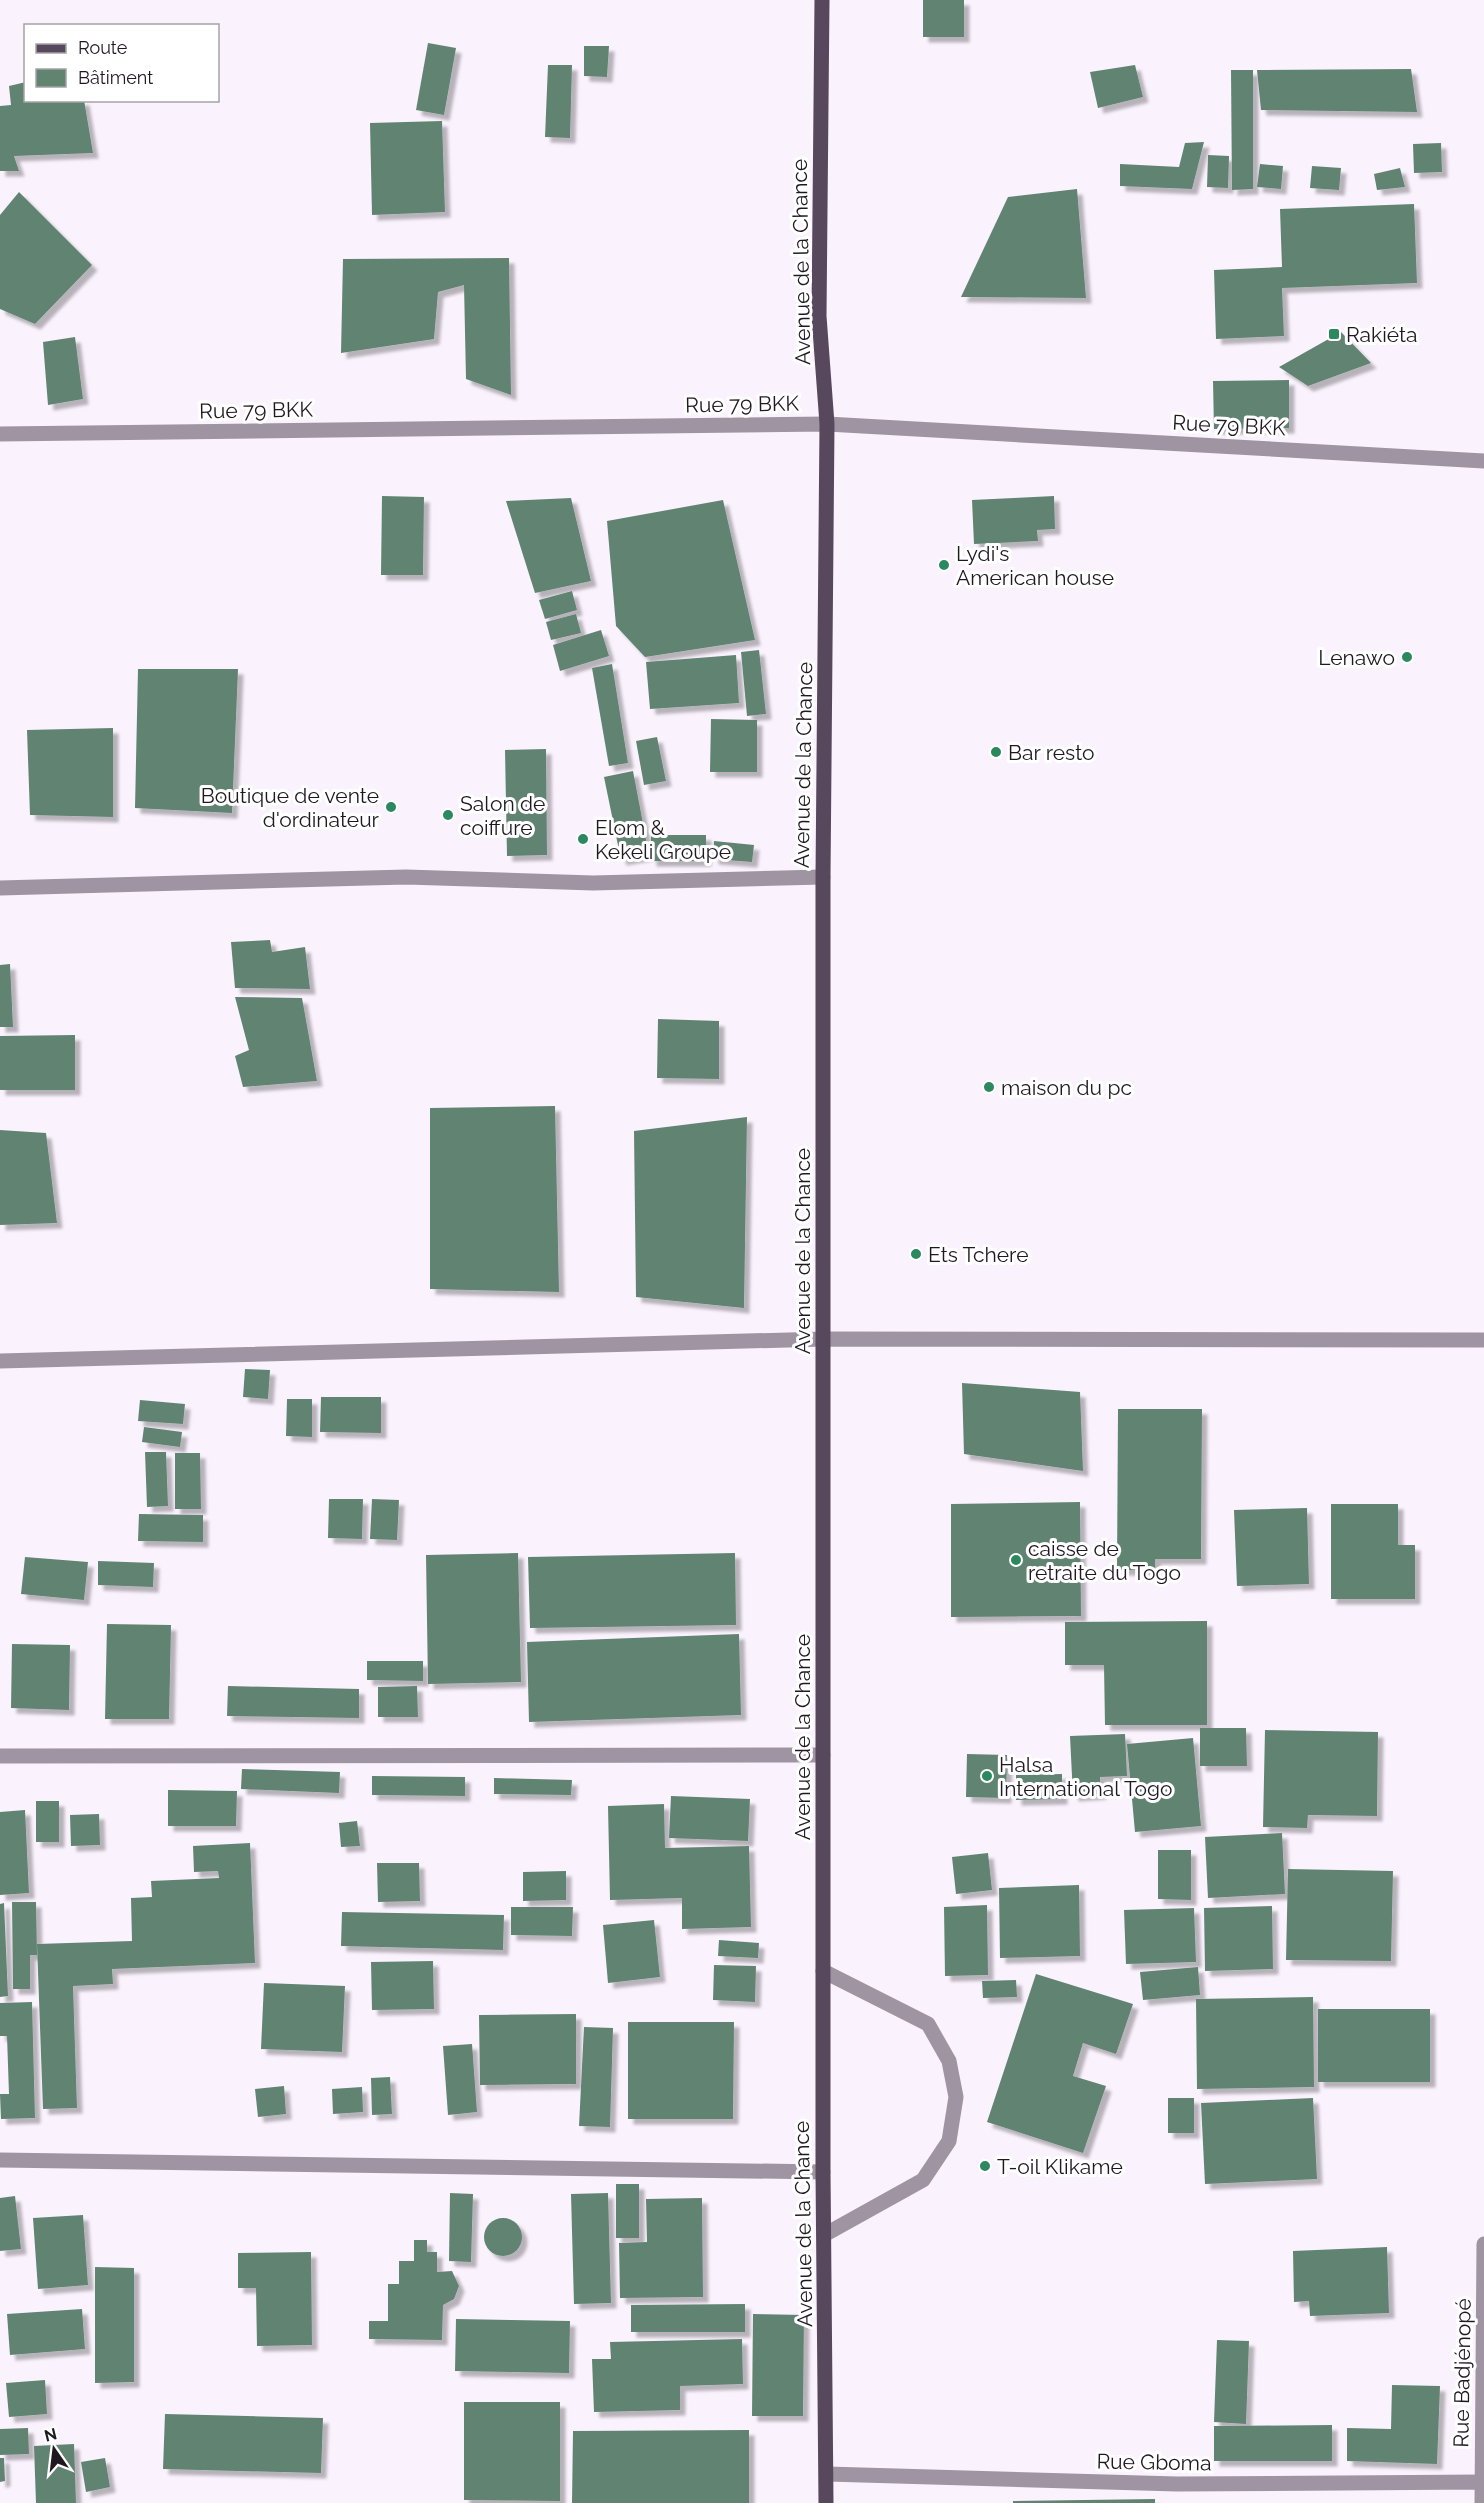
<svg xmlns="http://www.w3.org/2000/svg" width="1484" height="2503" font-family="Raleway,sans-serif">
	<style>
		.building { fill: #618471; filter: url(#shadow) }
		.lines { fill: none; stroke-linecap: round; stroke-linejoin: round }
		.lane { stroke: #9f95a2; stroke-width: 15 }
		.street { stroke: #9f95a2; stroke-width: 15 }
		.primary { stroke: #58485d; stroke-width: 15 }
		.poi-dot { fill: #2c885f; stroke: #fff; stroke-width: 2 }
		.labels { text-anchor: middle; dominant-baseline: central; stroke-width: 6; stroke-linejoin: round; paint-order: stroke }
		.street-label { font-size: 21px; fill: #1f1821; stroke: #fff }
		.poi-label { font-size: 21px; fill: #1f1821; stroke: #fff; text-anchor: start }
	</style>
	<defs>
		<filter id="shadow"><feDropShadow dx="5.5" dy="5.5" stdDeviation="1.5" flood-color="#0004"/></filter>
	</defs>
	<rect width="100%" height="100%" fill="#faf2fd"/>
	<g class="building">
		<rect x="923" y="0" width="41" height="37"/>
		<polygon points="428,43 456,48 444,115 416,110"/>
		<polygon points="584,46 609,46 607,77 584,76"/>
		<polygon points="548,65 572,65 570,138 545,137"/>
		<polygon points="1135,65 1143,97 1098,108 1090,72"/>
		<polygon points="1411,69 1417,112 1261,110 1257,70"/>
		<polygon points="1231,70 1253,70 1253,189 1232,190"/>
		<polygon points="26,82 26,100 84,100 93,153 14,156 19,171 0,171 0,106 11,105 9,86"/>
		<polygon points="442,121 445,212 372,215 370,123"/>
		<polygon points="1204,142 1192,189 1120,186 1120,164 1179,167 1185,143"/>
		<polygon points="1441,143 1442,172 1414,173 1413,144"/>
		<polygon points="1208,155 1229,156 1228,188 1207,187"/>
		<polygon points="1260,164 1283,166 1281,189 1257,187"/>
		<polygon points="1312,166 1341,168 1339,190 1310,188"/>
		<polygon points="1400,168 1405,187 1377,190 1374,174"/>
		<polygon points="1077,189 1086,298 961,297 1008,197"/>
		<polygon points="19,192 92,265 35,324 0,309 0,215"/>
		<polygon points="1414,204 1417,283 1282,288 1284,336 1216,339 1214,270 1282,267 1280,209"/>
		<polygon points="509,258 511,395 466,379 464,285 438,292 434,339 341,353 343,259"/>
		<polygon points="1341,332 1371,363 1308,386 1279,367"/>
		<polygon points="75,337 83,399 48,405 43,342"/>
		<polygon points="1289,380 1289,428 1214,429 1213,381"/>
		<polygon points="382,496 424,497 423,575 381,575"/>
		<polygon points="1054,496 1055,529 1037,530 1038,541 974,544 972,500"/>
		<polygon points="571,498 591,581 535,593 506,501"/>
		<polygon points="723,500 755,640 645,657 616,626 607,521"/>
		<polygon points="572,591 577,610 545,619 539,600"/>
		<polygon points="576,614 581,633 551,640 546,622"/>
		<polygon points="601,630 609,656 560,671 553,645"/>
		<polygon points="759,650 766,714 747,716 741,652"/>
		<polygon points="736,655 739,703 650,709 646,662"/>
		<polygon points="612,664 628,763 609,766 592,668"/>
		<polygon points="138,669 238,669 232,813 135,808"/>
		<polygon points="711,719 757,720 757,772 710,772"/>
		<polygon points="113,728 113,817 30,815 27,730"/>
		<polygon points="657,737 666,781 644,785 636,741"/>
		<polygon points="546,749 547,855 507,856 505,750"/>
		<polygon points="633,771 649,855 621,860 604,777"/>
		<rect x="651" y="835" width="55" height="26"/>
		<polygon points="714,841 754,845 752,862 713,859"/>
		<polygon points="270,940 272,952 305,947 310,989 235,988 231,942"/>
		<polygon points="10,964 13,1027 0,1027 0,965"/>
		<polygon points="235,997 302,998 317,1081 243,1087 235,1056 249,1050"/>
		<polygon points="658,1019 719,1021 719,1079 657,1078"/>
		<polygon points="75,1035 75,1090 0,1090 0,1036"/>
		<polygon points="555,1106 559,1292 430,1289 430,1108"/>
		<polygon points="747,1117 744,1308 636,1297 634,1131"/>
		<polygon points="0,1130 46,1133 57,1223 0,1225"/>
		<polygon points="245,1369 270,1370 268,1399 243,1397"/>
		<polygon points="962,1383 1080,1392 1083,1471 964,1454"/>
		<polygon points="321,1397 381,1397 381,1433 320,1432"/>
		<polygon points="287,1399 312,1399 312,1437 286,1436"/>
		<polygon points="140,1400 185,1404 183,1424 138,1421"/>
		<polygon points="1118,1409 1202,1409 1201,1559 1155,1559 1155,1570 1117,1570"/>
		<polygon points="144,1427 182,1432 180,1447 142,1442"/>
		<polygon points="145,1452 166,1452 168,1506 147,1507"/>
		<polygon points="175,1453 200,1453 201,1509 175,1509"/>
		<polygon points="329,1499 363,1499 362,1539 328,1538"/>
		<polygon points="372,1499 399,1500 397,1540 370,1539"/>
		<polygon points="1080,1502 1081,1616 951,1617 951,1504"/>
		<polygon points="1331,1504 1398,1504 1398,1545 1415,1545 1415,1599 1331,1599"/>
		<polygon points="1307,1508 1309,1584 1237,1586 1234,1510"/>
		<polygon points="139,1514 203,1515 203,1542 138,1541"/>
		<polygon points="518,1553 521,1682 428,1684 426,1555"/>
		<polygon points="735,1553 736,1625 530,1628 528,1557"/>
		<polygon points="25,1557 88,1562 84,1600 21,1594"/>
		<polygon points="98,1561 154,1563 153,1587 98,1585"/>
		<polygon points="1207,1621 1207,1725 1105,1725 1104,1665 1065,1665 1065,1622"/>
		<polygon points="107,1624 171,1625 169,1719 105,1719"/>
		<polygon points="739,1634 741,1715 529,1722 527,1642"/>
		<polygon points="12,1644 70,1645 69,1710 11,1708"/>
		<polygon points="367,1661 423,1661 423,1681 367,1680"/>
		<polygon points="228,1686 359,1689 359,1718 227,1716"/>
		<polygon points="417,1686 418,1717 378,1717 378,1687"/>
		<polygon points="1200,1728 1246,1728 1247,1766 1200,1766"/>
		<polygon points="1265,1730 1378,1732 1377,1816 1308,1815 1307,1828 1263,1827"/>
		<polygon points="1125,1734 1127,1776 1100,1777 1101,1794 1073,1796 1070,1736"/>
		<polygon points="1193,1738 1201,1826 1135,1832 1127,1744"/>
		<polygon points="967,1754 1007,1755 1006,1798 966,1797"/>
		<polygon points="242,1769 340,1772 339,1793 241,1789"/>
		<polygon points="1062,1774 1062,1799 1016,1800 1016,1775"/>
		<polygon points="372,1776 465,1777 465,1796 372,1795"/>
		<polygon points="494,1778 572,1780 571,1795 494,1794"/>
		<polygon points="168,1790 237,1791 236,1826 168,1826"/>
		<polygon points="671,1796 750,1799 748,1841 669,1838"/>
		<rect x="36" y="1801" width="23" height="41"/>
		<polygon points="664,1804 665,1848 749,1846 751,1927 682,1929 682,1898 610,1900 608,1806"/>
		<polygon points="25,1810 29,1893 0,1895 0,1812"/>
		<polygon points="99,1814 100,1845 71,1846 70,1815"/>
		<polygon points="357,1821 360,1846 341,1847 339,1823"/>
		<polygon points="1282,1833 1285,1894 1208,1898 1205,1837"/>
		<polygon points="250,1843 255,1963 112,1969 113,1984 73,1986 77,2108 43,2109 37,1944 132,1941 131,1898 152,1897 151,1881 219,1878 218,1871 194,1872 193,1846"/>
		<polygon points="1158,1850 1191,1850 1191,1900 1158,1899"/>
		<polygon points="988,1853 992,1890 956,1894 952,1857"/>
		<polygon points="377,1863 419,1863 420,1901 378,1902"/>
		<polygon points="1288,1869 1393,1871 1391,1961 1286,1960"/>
		<polygon points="566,1871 566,1900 523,1901 523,1872"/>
		<polygon points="1079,1885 1080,1956 1000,1958 999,1888"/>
		<polygon points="12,1902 36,1902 37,1955 30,1955 30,1989 13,1989"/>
		<polygon points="4,1903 8,1996 0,1997 0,1904"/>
		<polygon points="987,1905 988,1975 945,1976 944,1907"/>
		<polygon points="1272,1906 1273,1969 1205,1971 1204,1908"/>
		<polygon points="511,1907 573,1907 572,1936 511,1935"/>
		<polygon points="1194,1908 1196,1962 1126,1964 1124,1910"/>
		<polygon points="342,1912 504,1915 503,1950 341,1946"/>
		<polygon points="654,1920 660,1977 608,1983 603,1925"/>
		<polygon points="719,1940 759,1943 758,1958 718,1956"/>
		<polygon points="433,1961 434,2009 372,2010 371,1962"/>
		<polygon points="714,1965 756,1966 755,2002 713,2000"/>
		<polygon points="1198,1967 1200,1995 1143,2000 1140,1972"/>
		<polygon points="1036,1974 1133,2004 1116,2054 1083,2043 1073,2076 1106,2086 1083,2153 987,2122"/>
		<polygon points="1016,1980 1017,1997 983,1998 982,1981"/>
		<polygon points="264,1983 345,1986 342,2052 261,2049"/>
		<polygon points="1313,1997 1314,2087 1197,2089 1196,1999"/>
		<polygon points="32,2002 35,2118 1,2119 0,2094 9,2094 7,2036 0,2036 0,2003"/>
		<rect x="1318" y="2009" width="112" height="73"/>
		<polygon points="576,2014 576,2084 480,2085 479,2015"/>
		<polygon points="628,2022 734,2022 733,2119 628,2119"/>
		<polygon points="584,2027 613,2028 610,2127 579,2126"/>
		<polygon points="472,2044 477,2112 448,2115 443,2046"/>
		<polygon points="390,2077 392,2114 372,2115 371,2078"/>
		<polygon points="284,2086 286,2114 258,2117 255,2089"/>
		<polygon points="362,2087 363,2112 333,2114 332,2089"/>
		<rect x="1168" y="2098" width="26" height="35"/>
		<polygon points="1313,2098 1317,2179 1205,2184 1201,2103"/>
		<rect x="616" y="2184" width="23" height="54"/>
		<polygon points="450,2193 473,2194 471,2262 449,2261"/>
		<polygon points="608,2193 611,2303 574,2304 571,2194"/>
		<polygon points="15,2196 21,2249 0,2251 0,2198"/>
		<polygon points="702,2198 703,2297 620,2298 619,2243 647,2242 646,2199"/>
		<polygon points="83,2215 88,2285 38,2289 33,2218"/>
		<circle cx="503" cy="2237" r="19"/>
		<polygon points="414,2240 427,2240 427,2252 437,2252 437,2272 452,2271 459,2286 454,2299 443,2305 442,2340 369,2339 369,2321 388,2321 388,2284 399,2284 399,2261 414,2261"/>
		<polygon points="1387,2247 1389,2313 1310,2316 1309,2301 1294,2302 1293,2251"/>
		<polygon points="311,2252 312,2345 257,2346 256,2288 238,2288 238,2253"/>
		<polygon points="95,2267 134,2268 134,2382 95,2383"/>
		<polygon points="745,2304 745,2332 631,2332 631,2305"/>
		<polygon points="82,2309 85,2349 10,2355 7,2314"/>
		<polygon points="753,2314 804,2315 803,2416 752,2416"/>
		<polygon points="456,2319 570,2321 569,2373 455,2371"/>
		<polygon points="742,2339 743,2384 680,2386 680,2410 594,2412 592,2359 611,2359 610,2342"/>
		<polygon points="1217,2340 1249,2341 1246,2424 1214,2422"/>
		<polygon points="45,2380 47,2414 9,2417 6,2383"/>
		<polygon points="1392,2385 1440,2386 1437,2464 1347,2461 1347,2428 1391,2429"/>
		<polygon points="464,2402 560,2402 560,2501 464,2500"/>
		<polygon points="165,2414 323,2418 321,2473 163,2469"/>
		<polygon points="1332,2425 1332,2461 1214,2461 1214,2426"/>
		<polygon points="28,2428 29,2454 0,2455 0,2429"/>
		<polygon points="749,2430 749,2503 572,2503 573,2431"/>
		<polygon points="74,2444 76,2503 36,2503 34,2446"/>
		<polygon points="0,2458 4,2458 5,2481 0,2482"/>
		<polygon points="105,2458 110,2487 86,2492 81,2462"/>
		<polygon points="1155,2499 1155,2503 1013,2503 1013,2501"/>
	</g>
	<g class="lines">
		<polyline class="lane" points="823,1971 928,2024 949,2061 956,2097 949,2141 923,2180 824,2235"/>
		<g class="street">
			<polyline points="0,434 827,424 1484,461"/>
			<polyline points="0,888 406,877 593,883 823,877"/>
			<polyline points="0,1361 824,1339 1484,1340"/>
			<polyline points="0,1756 823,1755"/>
			<polyline points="0,2160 823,2172"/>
			<polyline points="827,2474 1177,2484 1482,2482 1484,2484"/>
			<polyline points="1482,2503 1484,2244"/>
		</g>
		<polyline class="primary" points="822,0 819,316 827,424 823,877 823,2172 826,2503"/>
	</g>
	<g class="poi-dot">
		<rect x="1328" y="328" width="12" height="12" rx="3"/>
		<circle cx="944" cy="565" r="6"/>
		<circle cx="1407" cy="657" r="6"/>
		<circle cx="996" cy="752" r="6"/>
		<circle cx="391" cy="807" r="6"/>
		<circle cx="448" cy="815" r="6"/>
		<circle cx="583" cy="839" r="6"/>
		<circle cx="989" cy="1087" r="6"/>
		<circle cx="916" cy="1254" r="6"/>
		<circle cx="1016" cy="1560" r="6"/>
		<circle cx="987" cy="1776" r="6"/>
		<circle cx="985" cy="2166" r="6"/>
	</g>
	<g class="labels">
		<g class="street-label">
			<text transform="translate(801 262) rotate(-91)">Avenue de la Chance</text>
			<text transform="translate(742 404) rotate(-1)">Rue 79 BKK</text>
			<text transform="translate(256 410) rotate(-1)">Rue 79 BKK</text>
			<text transform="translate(1229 425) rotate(3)">Rue 79 BKK</text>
			<text transform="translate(803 765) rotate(-89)">Avenue de la Chance</text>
			<text transform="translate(802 1251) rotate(-90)">Avenue de la Chance</text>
			<text transform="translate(802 1737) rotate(-90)">Avenue de la Chance</text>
			<text transform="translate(803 2224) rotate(-91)">Avenue de la Chance</text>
			<text transform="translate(1462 2373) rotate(-89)">Rue Badjénopé</text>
			<text transform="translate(1154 2462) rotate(1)">Rue Gboma</text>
		</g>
		<g class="poi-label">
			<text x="1346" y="334">Rakiéta</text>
			<text x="956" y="553">Lydi's<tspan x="956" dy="24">American house</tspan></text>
			<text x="1395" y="657" text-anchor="end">Lenawo</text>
			<text x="1008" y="752">Bar resto</text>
			<text x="379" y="795" text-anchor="end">Boutique de vente<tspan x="379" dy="24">d'ordinateur</tspan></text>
			<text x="460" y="803">Salon de<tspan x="460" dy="24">coiffure</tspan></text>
			<text x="595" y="827">Elom &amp;<tspan x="595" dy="24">Kekeli Groupe</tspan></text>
			<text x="1001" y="1087">maison du pc</text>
			<text x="928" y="1254">Ets Tchere</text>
			<text x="1028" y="1548">caisse de<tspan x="1028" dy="24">retraite du Togo</tspan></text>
			<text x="999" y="1764">Halsa<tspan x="999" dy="24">International Togo</tspan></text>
			<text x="997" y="2166">T-oil Klikame</text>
		</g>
	</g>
	<rect x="24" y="24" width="195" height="78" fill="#ffffff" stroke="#a5a3a6" stroke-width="1.5"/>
	<rect x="36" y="44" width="30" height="9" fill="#58485d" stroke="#a5a3a6" stroke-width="1.5"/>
	<text x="78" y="54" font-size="18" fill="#1f1821">Route</text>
	<rect x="36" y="69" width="30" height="18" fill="#618471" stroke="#a5a3a6" stroke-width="1.5"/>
	<text x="78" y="84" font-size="18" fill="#1f1821">Bâtiment</text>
	<g transform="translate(54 2449) rotate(346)" stroke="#ffffff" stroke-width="4.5" paint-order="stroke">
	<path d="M0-4.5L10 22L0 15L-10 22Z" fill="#1f1821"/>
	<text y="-9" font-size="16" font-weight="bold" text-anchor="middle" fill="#1f1821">N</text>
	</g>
</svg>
